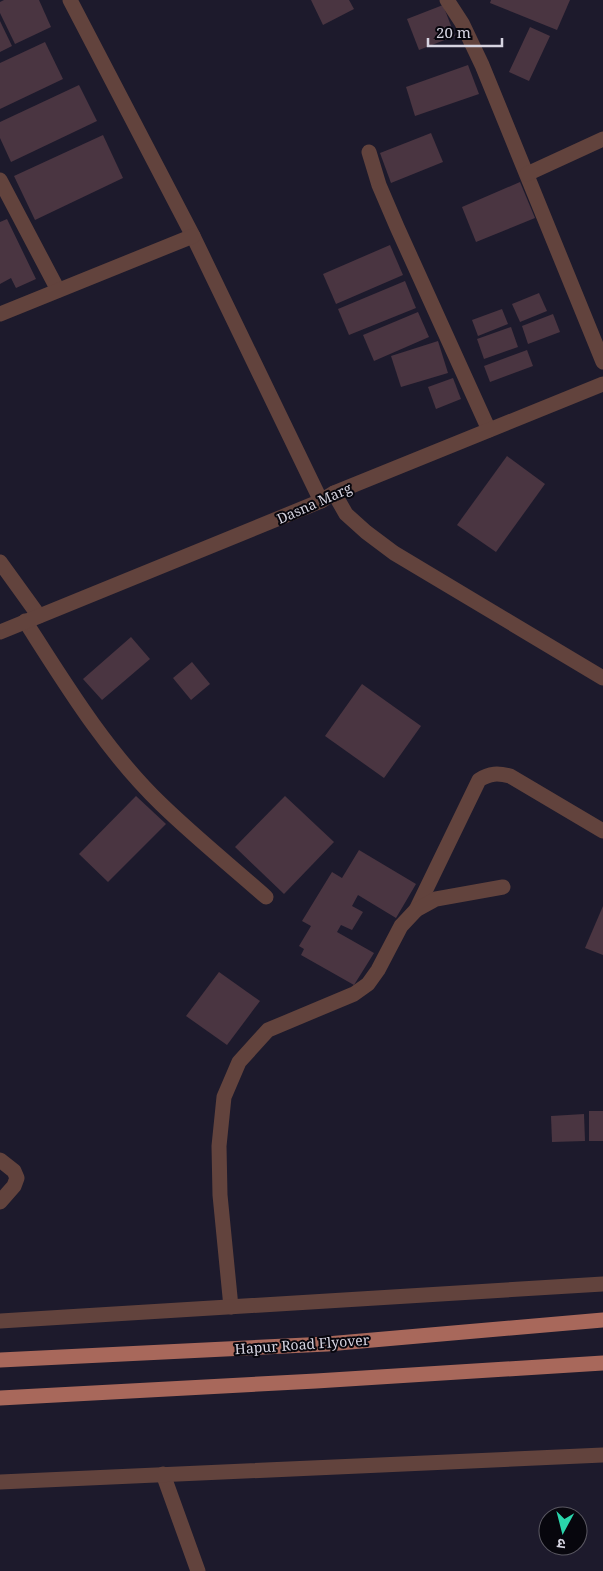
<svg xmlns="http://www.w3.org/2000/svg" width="603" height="1571" font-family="'Noto Serif','Noto Sans Devanagari',serif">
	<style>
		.building { fill: #4a3541 }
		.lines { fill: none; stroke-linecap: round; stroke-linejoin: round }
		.minor { stroke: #62433d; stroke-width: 15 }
		.major { stroke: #a8685b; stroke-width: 15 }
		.labels { text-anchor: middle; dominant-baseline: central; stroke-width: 4; stroke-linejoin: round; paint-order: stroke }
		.street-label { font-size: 14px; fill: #d6d4e1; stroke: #07060d }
	</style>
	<rect width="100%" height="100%" fill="#1d1a2c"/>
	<g class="building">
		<polygon points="4,0 39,0 51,27 15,44 0,13 0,2"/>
		<polygon points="311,0 349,0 354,9 323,25"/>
		<polygon points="491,0 570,0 557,30 490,3"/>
		<polygon points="443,5 455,36 419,50 407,19"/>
		<polygon points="0,21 12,46 0,52"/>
		<polygon points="530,27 550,36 529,81 509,72"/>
		<polygon points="45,42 63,79 0,109 0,63"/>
		<polygon points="468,65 479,94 415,116 406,87"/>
		<polygon points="79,85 97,121 11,162 0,138 0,122"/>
		<polygon points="431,133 443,162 391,183 380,153"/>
		<polygon points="103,135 123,178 35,220 14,176"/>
		<polygon points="520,182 535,218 476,242 462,207"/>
		<polygon points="7,219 36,279 16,288 11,278 0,284 0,222"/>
		<polygon points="390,245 403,275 336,304 323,274"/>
		<polygon points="405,281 416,308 349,335 338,309"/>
		<polygon points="539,293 547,311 520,322 512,304"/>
		<polygon points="502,309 508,324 478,336 472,320"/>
		<polygon points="418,312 429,337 374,361 363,335"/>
		<polygon points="553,314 560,332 528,344 522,326"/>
		<polygon points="511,327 518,347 484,359 477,339"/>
		<polygon points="438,341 448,373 401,387 391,356"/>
		<polygon points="527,350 533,366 490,382 484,366"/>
		<polygon points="453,378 461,399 436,409 428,387"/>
		<polygon points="507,456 545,484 496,552 457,525"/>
		<polygon points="131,637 150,659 102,700 83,679"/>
		<polygon points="192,662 210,684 191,700 173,678"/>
		<polygon points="362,684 421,726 384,778 325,736"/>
		<polygon points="136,796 166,824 108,882 79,854"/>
		<polygon points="285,796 334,842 284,894 235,847"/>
		<polygon points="359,850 416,884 396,918 358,895 352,906 363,912 352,930 341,925 337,932 374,953 354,985 301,955 304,949 299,946 311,926 302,921 332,872 342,878"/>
		<polygon points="603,906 603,955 585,948"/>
		<polygon points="219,972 260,1001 227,1045 186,1016"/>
		<rect x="589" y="1111" width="14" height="30"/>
		<polygon points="584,1114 585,1141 552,1142 551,1116"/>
	</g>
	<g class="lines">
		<g class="minor">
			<polyline points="70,0 193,236 321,501"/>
			<polyline points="447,0 462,23 482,65 603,362"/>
			<polyline points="369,152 379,185 397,227 489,430"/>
			<polyline points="527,174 603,139"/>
			<polyline points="0,180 58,290"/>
			<polyline points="0,314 193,236"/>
			<polyline points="334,493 346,514 366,532 394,553 603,678"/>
			<polyline points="0,562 39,616"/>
			<path d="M25 621C66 685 106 751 161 804 195 837 231 866 266 897"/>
			<polyline points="0,632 321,501 334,493 603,384"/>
			<path d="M416 910 479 780C490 773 498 773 510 776L603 831"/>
			<polyline points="0,1160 14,1171 17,1178 14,1186 0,1202"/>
			<polyline points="231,1307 220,1195 219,1146 224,1097 239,1062 268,1030 354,994 368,984 378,970 401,926 416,910 436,899 503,887"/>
			<polyline points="0,1321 603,1284"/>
			<polyline points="163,1474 198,1571"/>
			<polyline points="0,1482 603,1455"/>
		</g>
		<g class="major">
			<polyline points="0,1360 327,1344 603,1320"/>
			<polyline points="0,1398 316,1381 603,1363"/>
		</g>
	</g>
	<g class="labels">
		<g class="street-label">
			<text transform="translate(314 503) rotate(-24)">Dasna Marg</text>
			<text transform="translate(302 1344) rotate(-4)">Hapur Road Flyover</text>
		</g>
	</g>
	<g transform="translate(563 1531) rotate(187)"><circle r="24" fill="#07060d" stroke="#5a5862"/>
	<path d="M0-4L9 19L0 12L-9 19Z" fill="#2ad5ac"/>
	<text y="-8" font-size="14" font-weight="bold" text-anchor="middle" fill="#d6d4e1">उ</text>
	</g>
	<path d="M428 38v8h74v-8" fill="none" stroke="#d6d4e1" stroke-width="2.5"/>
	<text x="436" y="38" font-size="15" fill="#d6d4e1" stroke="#07060d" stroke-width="4" paint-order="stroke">20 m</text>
</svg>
